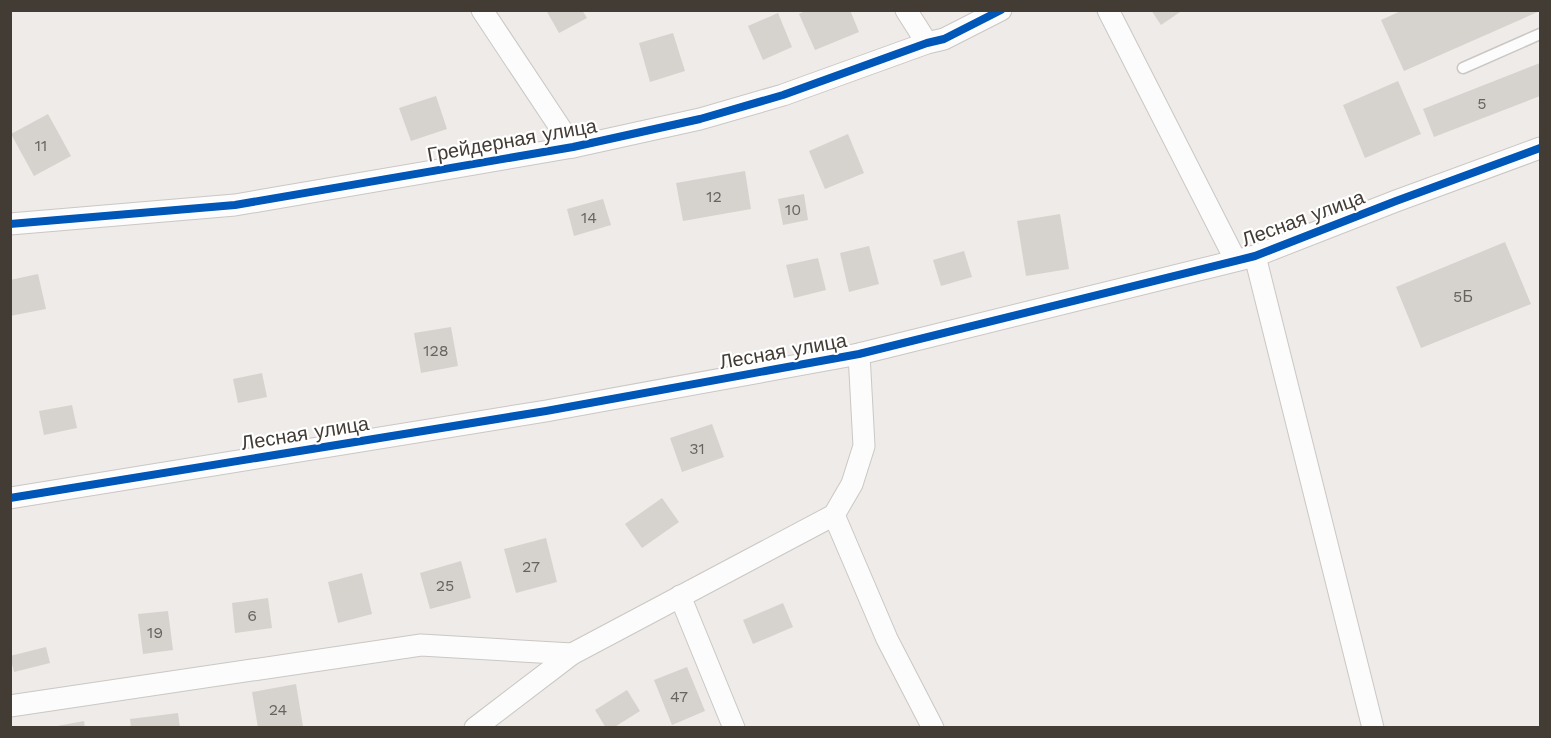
<svg xmlns="http://www.w3.org/2000/svg" width="1551" height="738" font-family="'Work Sans',sans-serif">
	<style>
		.building { fill: #d6d3cf }
		.lines { fill: none; stroke-linecap: round; stroke-linejoin: round }
		.service-casing { stroke: #cac7c4; stroke-width: 13 }
		.minor-casing { stroke: #cac7c4; stroke-width: 23 }
		.service { stroke: #fcfcfc; stroke-width: 10 }
		.minor { stroke: #fcfcfc; stroke-width: 21 }
		.cycleway-casing { stroke: #fff; stroke-width: 11 }
		.cycleway { stroke: #0057b8; stroke-width: 8 }
		.labels { text-anchor: middle; dominant-baseline: central; stroke-width: 4.5; stroke-linejoin: round; paint-order: stroke }
		.number-label { font-size: 16px; fill: #68635d }
		.street-label { font-size: 20px; fill: #423c35; stroke: #fff }
	</style>
	<rect width="100%" height="100%" fill="#eeebe8"/>
	<g class="building">
		<polygon points="546,10 582,10 587,18 559,33"/>
		<polygon points="807,10 850,10 859,32 815,50 799,14"/>
		<polygon points="1151,10 1183,10 1161,25"/>
		<polygon points="1403,10 1540,10 1540,11 1404,71 1381,20"/>
		<polygon points="778,13 792,47 763,60 748,26"/>
		<polygon points="673,33 685,71 650,82 639,43"/>
		<polygon points="1540,63 1540,96 1434,137 1423,109"/>
		<polygon points="1398,81 1421,134 1365,158 1343,105"/>
		<polygon points="436,96 447,129 411,141 399,108"/>
		<polygon points="48,114 71,156 34,176 11,134"/>
		<polygon points="848,134 864,173 825,189 809,151"/>
		<polygon points="745,171 751,209 683,221 676,183"/>
		<polygon points="804,194 808,220 783,225 778,199"/>
		<polygon points="603,199 611,225 574,236 567,209"/>
		<polygon points="1060,214 1069,269 1026,276 1017,221"/>
		<polygon points="1505,242 1531,304 1421,348 1396,287"/>
		<polygon points="869,246 879,284 849,292 840,253"/>
		<polygon points="964,251 972,277 941,286 933,260"/>
		<polygon points="818,258 826,290 794,298 786,265"/>
		<polygon points="38,274 46,309 10,316 10,280"/>
		<polygon points="451,327 458,366 421,373 414,333"/>
		<polygon points="262,373 267,397 238,403 233,379"/>
		<polygon points="72,405 77,428 44,435 39,411"/>
		<polygon points="712,424 724,457 682,472 670,438"/>
		<polygon points="662,498 679,522 642,548 625,524"/>
		<polygon points="546,538 557,582 516,593 504,549"/>
		<polygon points="461,561 471,598 430,609 420,573"/>
		<polygon points="362,573 372,614 338,623 328,582"/>
		<polygon points="268,598 272,628 235,633 232,603"/>
		<polygon points="783,603 793,627 753,644 743,620"/>
		<polygon points="168,611 173,650 143,654 138,614"/>
		<polygon points="46,647 50,663 14,672 10,656"/>
		<polygon points="687,667 705,711 672,725 654,680"/>
		<polygon points="296,684 303,726 258,728 252,692"/>
		<polygon points="627,690 640,711 613,728 606,728 595,710"/>
		<polygon points="178,713 180,728 131,728 130,719"/>
		<polygon points="84,721 85,728 58,728 57,726"/>
	</g>
	<g class="lines">
		<g class="service-casing">
			<polyline id="service" points="1463,68 1540,34"/>
		</g>
		<g class="minor-casing">
			<g id="minor">
				<polyline points="482,10 573,147"/>
				<polyline points="906,10 927,43"/>
				<polyline points="1108,10 1235,259"/>
				<polyline points="10,224 235,205 573,147 700,119 783,95 927,43 944,39 1001,10"/>
				<polyline points="1255,256 1373,728"/>
				<polyline points="10,498 546,411 859,354 1255,256 1396,201 1540,148"/>
				<polyline points="834,515 887,639 933,728"/>
				<polyline points="680,596 734,728"/>
				<polyline points="10,706 421,645 572,654"/>
				<polyline points="475,728 572,654 834,515 852,484 864,446 859,354"/>
			</g>
		</g>
		<use href="#service" class="service"/>
		<use href="#minor" class="minor"/>
		<g class="cycleway-casing">
			<g id="cycleway">
				<polyline points="10,224 235,205 573,147 700,119 783,95 927,43 944,39 1001,10"/>
				<polyline points="10,498 546,411 859,354 1255,256 1396,201 1540,148"/>
			</g>
		</g>
		<use href="#cycleway" class="cycleway"/>
	</g>
	<g class="labels">
		<g class="number-label">
			<text x="1482" y="103">5</text>
			<text x="41" y="145">11</text>
			<text x="714" y="196">12</text>
			<text x="793" y="209">10</text>
			<text x="589" y="217">14</text>
			<text x="1463" y="296">5Б</text>
			<text x="436" y="350">128</text>
			<text x="697" y="448">31</text>
			<text x="531" y="566">27</text>
			<text x="445" y="585">25</text>
			<text x="252" y="615">6</text>
			<text x="155" y="632">19</text>
			<text x="679" y="696">47</text>
			<text x="278" y="709">24</text>
		</g>
		<g class="street-label">
			<text transform="translate(512 140) rotate(-10)">Грейдерная улица</text>
			<text transform="translate(1303 218) rotate(-20)">Лесная улица</text>
			<text transform="translate(783 351) rotate(-10)">Лесная улица</text>
			<text transform="translate(305 433) rotate(-9)">Лесная улица</text>
		</g>
	</g>
	<rect width="1551" height="738" fill="none" stroke="#423c35" stroke-width="24"/>
</svg>
